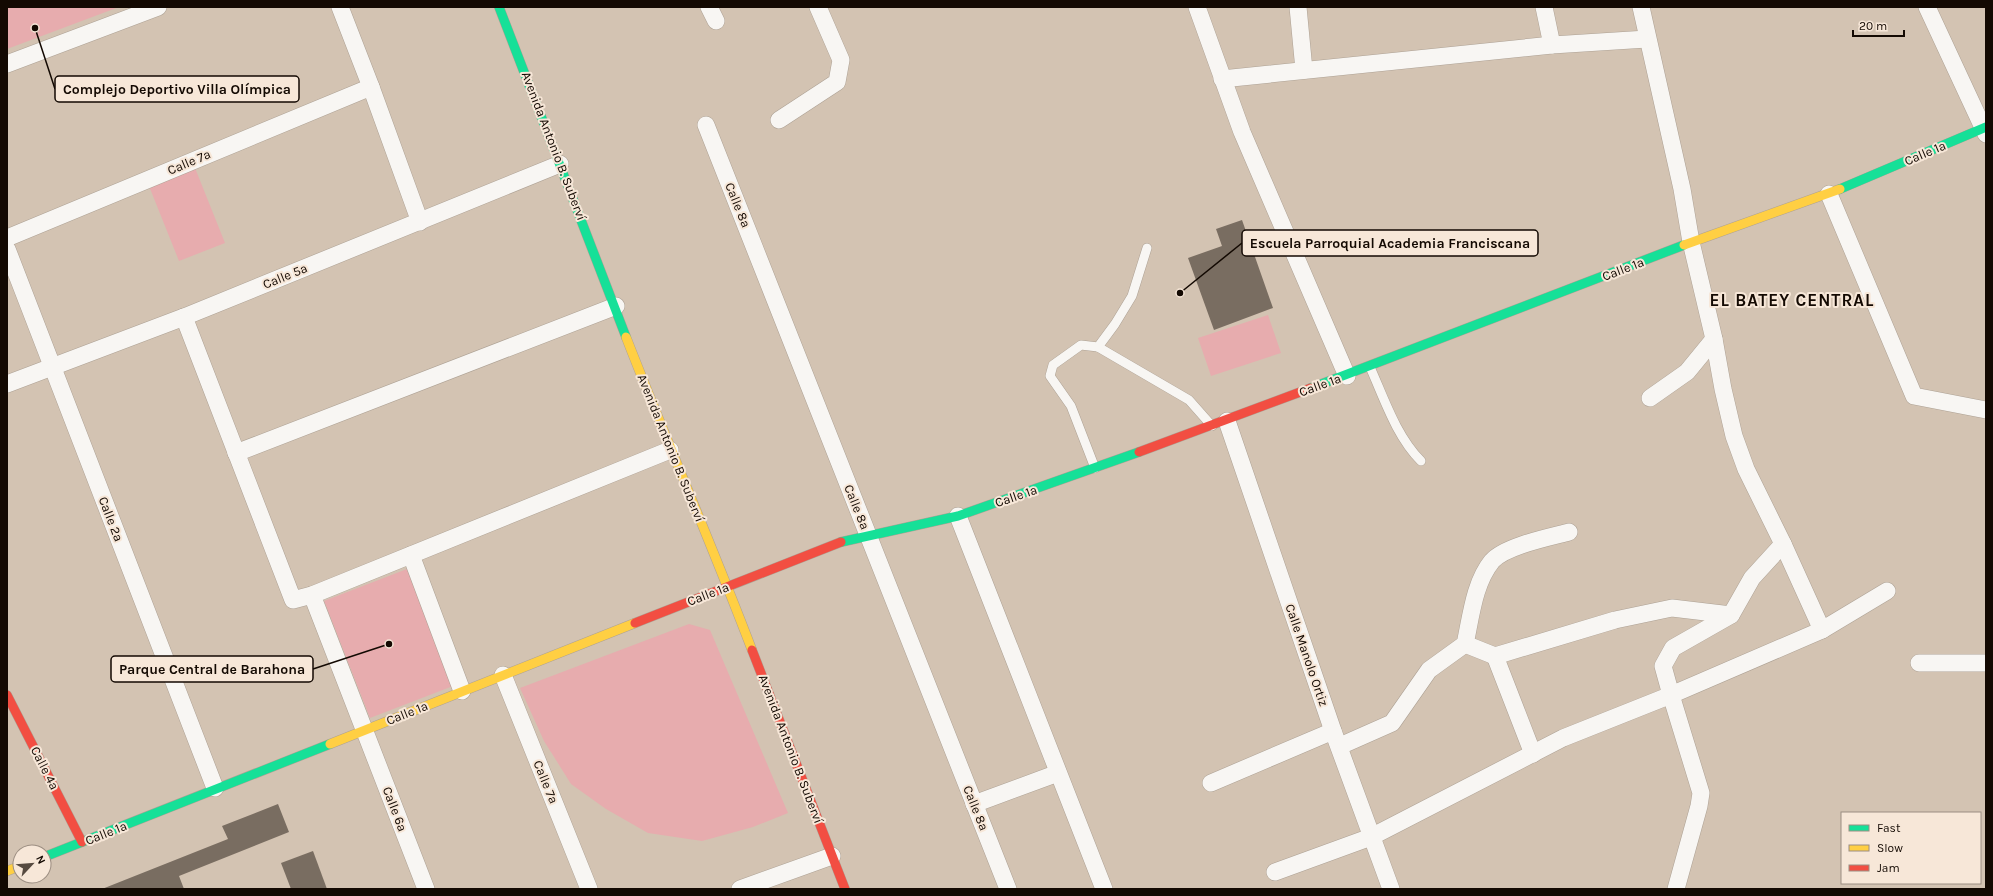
<svg xmlns="http://www.w3.org/2000/svg" width="1993" height="896" font-family="Karla,sans-serif">
	<style>
		.green { fill: #e7acae }
		.building { fill: #796d61 }
		.lines { fill: none; stroke-linecap: round; stroke-linejoin: round }
		.lane-casing { stroke: #ada194; stroke-width: 10 }
		.street-casing { stroke: #ada194; stroke-width: 18 }
		.fast-casing { stroke: #ada194; stroke-width: 10 }
		.slow-casing { stroke: #ada194; stroke-width: 10 }
		.jam-casing { stroke: #ada194; stroke-width: 10 }
		.lane { stroke: #f8f6f3; stroke-width: 9 }
		.street { stroke: #f8f6f3; stroke-width: 17 }
		.fast { stroke: #16e098; stroke-width: 9 }
		.slow { stroke: #ffcf43; stroke-width: 9 }
		.jam { stroke: #f24e42; stroke-width: 9 }
		.labels { text-anchor: middle; dominant-baseline: central; stroke-width: 4; stroke-linejoin: round; paint-order: stroke }
		.street-label { font-size: 13px; fill: #130902; stroke: #f7e7d8 }
		.district-label { font-size: 17px; font-weight: bold; letter-spacing: 1px; fill: #130902; stroke: #f7e7d8 }
		.leader { fill: none; stroke: #130902; stroke-width: 1.5 }
		.callout-dot { fill: #130902; stroke: #f7e7d8; stroke-width: 1.5 }
		.callout { fill: #f7e7d8; stroke: #130902; stroke-width: 1.5 }
		.callout-label { font-size: 14px; text-anchor: middle; font-weight: bold; fill: #130902 }
	</style>
	<rect width="100%" height="100%" fill="#d3c3b2"/>
	<g class="green">
		<polygon points="7,7 119,7 7,49"/>
		<polygon points="195,168 225,243 179,261 149,186"/>
		<polygon points="1268,315 1281,353 1211,376 1198,338"/>
		<polygon points="407,569 453,686 370,718 324,601"/>
		<polygon points="689,624 710,630 788,813 753,827 702,841 648,833 606,809 571,784 544,741 520,688"/>
	</g>
	<g class="building">
		<polygon points="1242,220 1273,308 1214,330 1188,258 1222,246 1216,229"/>
		<polygon points="278,804 289,832 179,876 184,889 102,889 228,839 222,826"/>
		<polygon points="313,851 327,889 291,889 281,863"/>
	</g>
	<g class="lines">
		<g class="lane-casing">
			<g id="lane">
				<polyline points="1098,347 1189,400 1212,426"/>
				<path d="M1370 367C1384 398 1396 436 1421 461"/>
				<polyline points="1095,468 1071,406 1050,376 1053,365 1081,345 1098,347 1115,324 1132,296 1147,248"/>
			</g>
		</g>
		<g class="street-casing">
			<g id="street">
				<polyline points="340,7 371,87 420,222"/>
				<polyline points="709,7 716,21"/>
				<polyline points="1197,7 1242,132 1347,376"/>
				<polyline points="1298,7 1304,70"/>
				<polyline points="1544,7 1552,45"/>
				<polyline points="1641,7 1682,189 1691,242 1714,339 1723,389 1734,436 1746,469 1783,544 1752,578 1731,615 1673,648 1663,666 1671,695 1822,630 1887,591"/>
				<polyline points="1927,7 1986,134"/>
				<polyline points="7,64 158,7"/>
				<polyline points="1222,79 1552,45 1647,39"/>
				<polyline points="779,120 837,82 841,60 818,7"/>
				<polyline points="706,125 1008,889"/>
				<polyline points="1829,194 1914,396 1986,410"/>
				<polyline points="7,238 371,87"/>
				<polyline points="7,249 215,788"/>
				<polyline points="184,317 293,600 312,595 670,450"/>
				<polyline points="7,384 184,317 560,164"/>
				<polyline points="1650,398 1687,372 1714,339"/>
				<polyline points="1227,421 1333,731 1391,889"/>
				<polyline points="236,453 616,306"/>
				<polyline points="958,516 1104,889"/>
				<polyline points="1783,544 1822,630"/>
				<polyline points="411,555 462,691"/>
				<polyline points="312,595 426,889"/>
				<polyline points="1465,644 1495,656 1615,620 1672,608 1731,615"/>
				<polyline points="1495,656 1533,754"/>
				<polyline points="1919,663 1986,663"/>
				<polyline points="503,675 589,889"/>
				<path d="M1340 746 1392 723 1429 670 1465 644C1471 617 1474 583 1492 561 1505 546 1550 537 1569 532"/>
				<polyline points="1211,783 1333,731"/>
				<polyline points="974,804 1058,773"/>
				<polyline points="1275,872 1371,837 1563,738 1671,695 1701,793 1699,806 1676,889"/>
				<polyline points="740,889 832,856"/>
			</g>
		</g>
		<g class="fast-casing">
			<g id="fast">
				<polyline points="499,7 626,337"/>
				<polyline points="1840,189 1986,127"/>
				<polyline points="1311,388 1684,245"/>
				<polyline points="841,542 958,516 1139,452"/>
				<polyline points="44,857 330,744"/>
			</g>
		</g>
		<g class="slow-casing">
			<g id="slow">
				<polyline points="1684,245 1840,189"/>
				<path d="M626 337C667 442 712 545 752 650"/>
				<polyline points="330,744 635,623"/>
				<polyline points="7,871 20,866"/>
			</g>
		</g>
		<g class="jam-casing">
			<g id="jam">
				<polyline points="1139,452 1311,388"/>
				<polyline points="635,623 841,542"/>
				<polyline points="752,650 845,889"/>
				<polyline points="7,695 82,842"/>
			</g>
		</g>
		<use href="#lane" class="lane"/>
		<use href="#street" class="street"/>
		<use href="#fast" class="fast"/>
		<use href="#slow" class="slow"/>
		<use href="#jam" class="jam"/>
	</g>
	<g class="labels">
		<g class="street-label">
			<text transform="translate(554 146) rotate(69)">Avenida Antonio B. Suberví</text>
			<text transform="translate(1925 153) rotate(-23)">Calle 1ª</text>
			<text transform="translate(189 162) rotate(-23)">Calle 7ª</text>
			<text transform="translate(738 205) rotate(68)">Calle 8ª</text>
			<text transform="translate(1623 269) rotate(-21)">Calle 1ª</text>
			<text transform="translate(285 276) rotate(-22)">Calle 5ª</text>
			<text transform="translate(1320 385) rotate(-20)">Calle 1ª</text>
			<text transform="translate(671 448) rotate(68)">Avenida Antonio B. Suberví</text>
			<text transform="translate(1016 496) rotate(-19)">Calle 1ª</text>
			<text transform="translate(857 507) rotate(68)">Calle 8ª</text>
			<text transform="translate(111 519) rotate(69)">Calle 2ª</text>
			<text transform="translate(708 594) rotate(-21)">Calle 1ª</text>
			<text transform="translate(1307 655) rotate(71)">Calle Manolo Ortiz</text>
			<text transform="translate(407 713) rotate(-22)">Calle 1ª</text>
			<text transform="translate(791 749) rotate(69)">Avenida Antonio B. Suberví</text>
			<text transform="translate(45 768) rotate(63)">Calle 4ª</text>
			<text transform="translate(546 782) rotate(68)">Calle 7ª</text>
			<text transform="translate(976 808) rotate(68)">Calle 8ª</text>
			<text transform="translate(395 809) rotate(69)">Calle 6ª</text>
			<text transform="translate(106 833) rotate(-22)">Calle 1ª</text>
		</g>
		<g class="district-label">
			<text x="1792" y="300">EL BATEY CENTRAL</text>
		</g>
	</g>
	<path class="leader" d="M35 28L55 89M1180 293L1242 243M389 644L313 669"/>
	<g class="callout-dot">
		<circle cx="35" cy="28" r="4"/>
		<circle cx="1180" cy="293" r="4"/>
		<circle cx="389" cy="644" r="4"/>
	</g>
	<g class="callout">
		<rect x="55" y="76" width="244" height="26" rx="4"/>
		<rect x="1242" y="230" width="296" height="26" rx="4"/>
		<rect x="111" y="656" width="202" height="26" rx="4"/>
	</g>
	<g class="callout-label">
		<text x="177" y="94">Complejo Deportivo Villa Olímpica</text>
		<text x="1390" y="248">Escuela Parroquial Academia Franciscana</text>
		<text x="212" y="674">Parque Central de Barahona</text>
	</g>
	<rect width="1993" height="896" fill="none" stroke="#130902" stroke-width="16"/>
	<rect x="1841" y="812" width="140" height="72" fill="#f7e7d8" stroke="#9c8e82"/>
	<rect x="1849" y="825" width="20" height="6" fill="#16e098" stroke="#9c8e82"/>
	<text x="1877" y="832" font-size="12" fill="#130902">Fast</text>
	<rect x="1849" y="845" width="20" height="6" fill="#ffcf43" stroke="#9c8e82"/>
	<text x="1877" y="852" font-size="12" fill="#130902">Slow</text>
	<rect x="1849" y="865" width="20" height="6" fill="#f24e42" stroke="#9c8e82"/>
	<text x="1877" y="872" font-size="12" fill="#130902">Jam</text>
	<g transform="translate(32 864) rotate(64)"><circle r="19" fill="#f7e7d8" stroke="#9c8e82"/>
	<path d="M0-3L7 15L0 10L-7 15Z" fill="#564a40"/>
	<text y="-6" font-size="11" font-weight="bold" text-anchor="middle" fill="#130902">N</text>
	</g>
	<path d="M1853 30v6h51v-6" fill="none" stroke="#130902" stroke-width="2"/>
	<text x="1859" y="30" font-size="12" fill="#130902" stroke="#f7e7d8" stroke-width="3" paint-order="stroke">20 m</text>
</svg>
